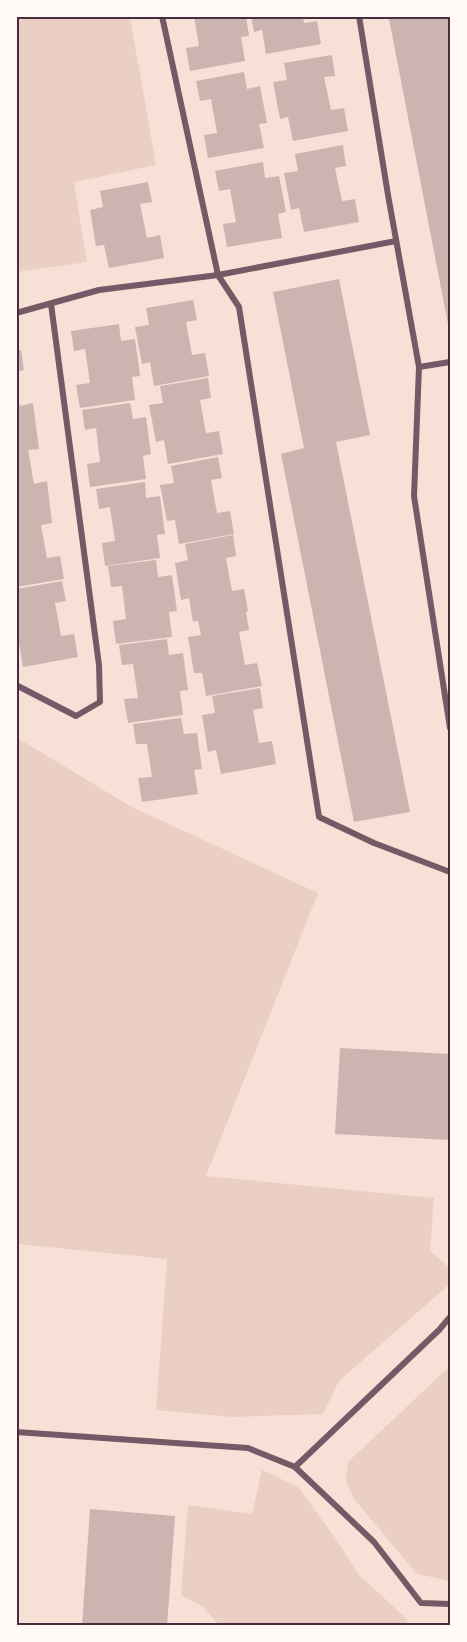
<svg xmlns="http://www.w3.org/2000/svg" width="467" height="1642" font-family="Roboto,sans-serif">
	<style>
		.green { fill: #ebcfc5 }
		.building { fill: #ccb4b1 }
		.lines { fill: none; stroke-linecap: round; stroke-linejoin: round }
		.minor { stroke: #755966; stroke-width: 6 }
		.neatline { fill: none; stroke: #4a2c40; stroke-width: 2 }
	</style>
	<rect width="100%" height="100%" fill="#f7e1d7"/>
	<g class="green">
		<polygon points="16,17 130,17 156,165 74,182 87,262 17,272"/>
		<polygon points="16,737 130,806 318,893 206,1176 434,1198 430,1251 450,1268 450,1284 339,1381 323,1414 231,1417 156,1410 167,1259 17,1244"/>
		<polygon points="450,1366 450,1581 417,1574 354,1499 346,1481 348,1462"/>
		<polygon points="262,1470 298,1487 336,1539 359,1575 407,1619 407,1625 219,1625 203,1607 181,1595 188,1505 252,1514"/>
	</g>
	<g class="building">
		<polygon points="194,16 246,16 249,36 241,37 245,61 190,71 186,48 199,46"/>
		<polygon points="251,16 303,16 304,23 317,21 321,44 266,54 262,30 254,32"/>
		<polygon points="403,16 449,16 450,26 450,324 448,324 389,19"/>
		<polygon points="332,55 335,76 324,77 331,110 344,108 348,131 293,141 288,117 280,119 273,82 287,80 284,63"/>
		<polygon points="244,72 247,89 260,86 267,123 259,124 264,148 208,158 204,135 217,133 211,99 200,101 196,81"/>
		<polygon points="343,145 346,166 335,168 342,201 355,199 359,222 304,232 299,208 291,210 284,173 298,171 295,154"/>
		<polygon points="263,162 265,178 279,176 286,212 278,214 282,238 227,247 223,224 236,222 230,189 219,191 215,171"/>
		<polygon points="148,182 152,202 140,204 147,238 160,235 164,258 109,268 104,245 96,246 90,210 103,207 100,191"/>
		<polygon points="339,279 370,435 336,442 410,812 354,822 281,454 304,448 273,292"/>
		<polygon points="193,300 197,320 186,322 192,355 205,353 209,376 154,386 150,362 142,364 135,327 149,325 146,308"/>
		<polygon points="119,324 121,341 135,339 140,376 132,377 135,400 80,408 76,385 90,383 85,349 74,351 71,331"/>
		<polygon points="21,350 24,370 16,372 16,351"/>
		<polygon points="208,378 211,398 200,400 206,433 219,431 223,454 168,464 164,440 156,442 149,405 163,403 160,386"/>
		<polygon points="16,394 20,406 33,403 39,449 28,450 34,484 47,481 52,523 41,525 47,558 60,556 64,579 16,587"/>
		<polygon points="130,403 133,419 146,417 151,454 143,456 146,479 90,487 87,464 100,462 96,428 85,430 82,410"/>
		<polygon points="218,457 222,478 211,480 217,513 230,511 234,534 179,544 175,520 167,521 160,485 174,483 171,466"/>
		<polygon points="145,482 146,498 160,496 165,534 157,535 160,558 105,566 102,543 115,541 110,507 99,509 96,489"/>
		<polygon points="233,535 236,556 226,558 232,591 244,589 248,611 246,612 249,630 239,632 245,665 257,663 262,686 206,696 202,673 194,673 188,637 201,635 198,621 193,622 189,598 181,600 175,563 188,560 185,544"/>
		<polygon points="156,560 158,577 172,575 177,611 169,612 172,637 116,644 113,621 126,619 122,586 111,587 108,566"/>
		<polygon points="62,581 66,601 55,603 61,636 74,634 78,657 23,667 19,643 16,644 16,589"/>
		<polygon points="167,639 169,655 183,653 188,690 180,691 183,715 128,723 124,699 138,698 133,664 122,665 119,645"/>
		<polygon points="260,688 263,708 253,710 259,743 272,741 276,764 221,774 216,750 208,752 202,715 215,713 212,696"/>
		<polygon points="181,718 184,734 197,733 202,769 194,770 198,794 142,802 138,778 152,777 147,744 136,744 133,724"/>
		<polygon points="340,1048 450,1054 450,1140 335,1134"/>
		<polygon points="90,1509 175,1516 167,1626 82,1626"/>
	</g>
	<g class="lines">
		<g class="minor">
			<polyline points="162,16 218,275 239,307 319,817 374,843 450,872"/>
			<polyline points="359,16 388,195 419,367 414,496 450,728"/>
			<polyline points="16,313 99,290 218,275 396,241"/>
			<polyline points="419,367 450,362"/>
			<polyline points="16,685 76,716 100,702 99,665 51,304"/>
			<polyline points="16,1432 248,1448 295,1467 374,1542 421,1603 450,1604"/>
			<polyline points="295,1467 439,1330 450,1317"/>
		</g>
	</g>
	<rect width="467" height="1642" fill="none" stroke="#fffaf5" stroke-width="36"/>
	<rect x="18" y="18" width="431" height="1606" class="neatline"/>
</svg>
